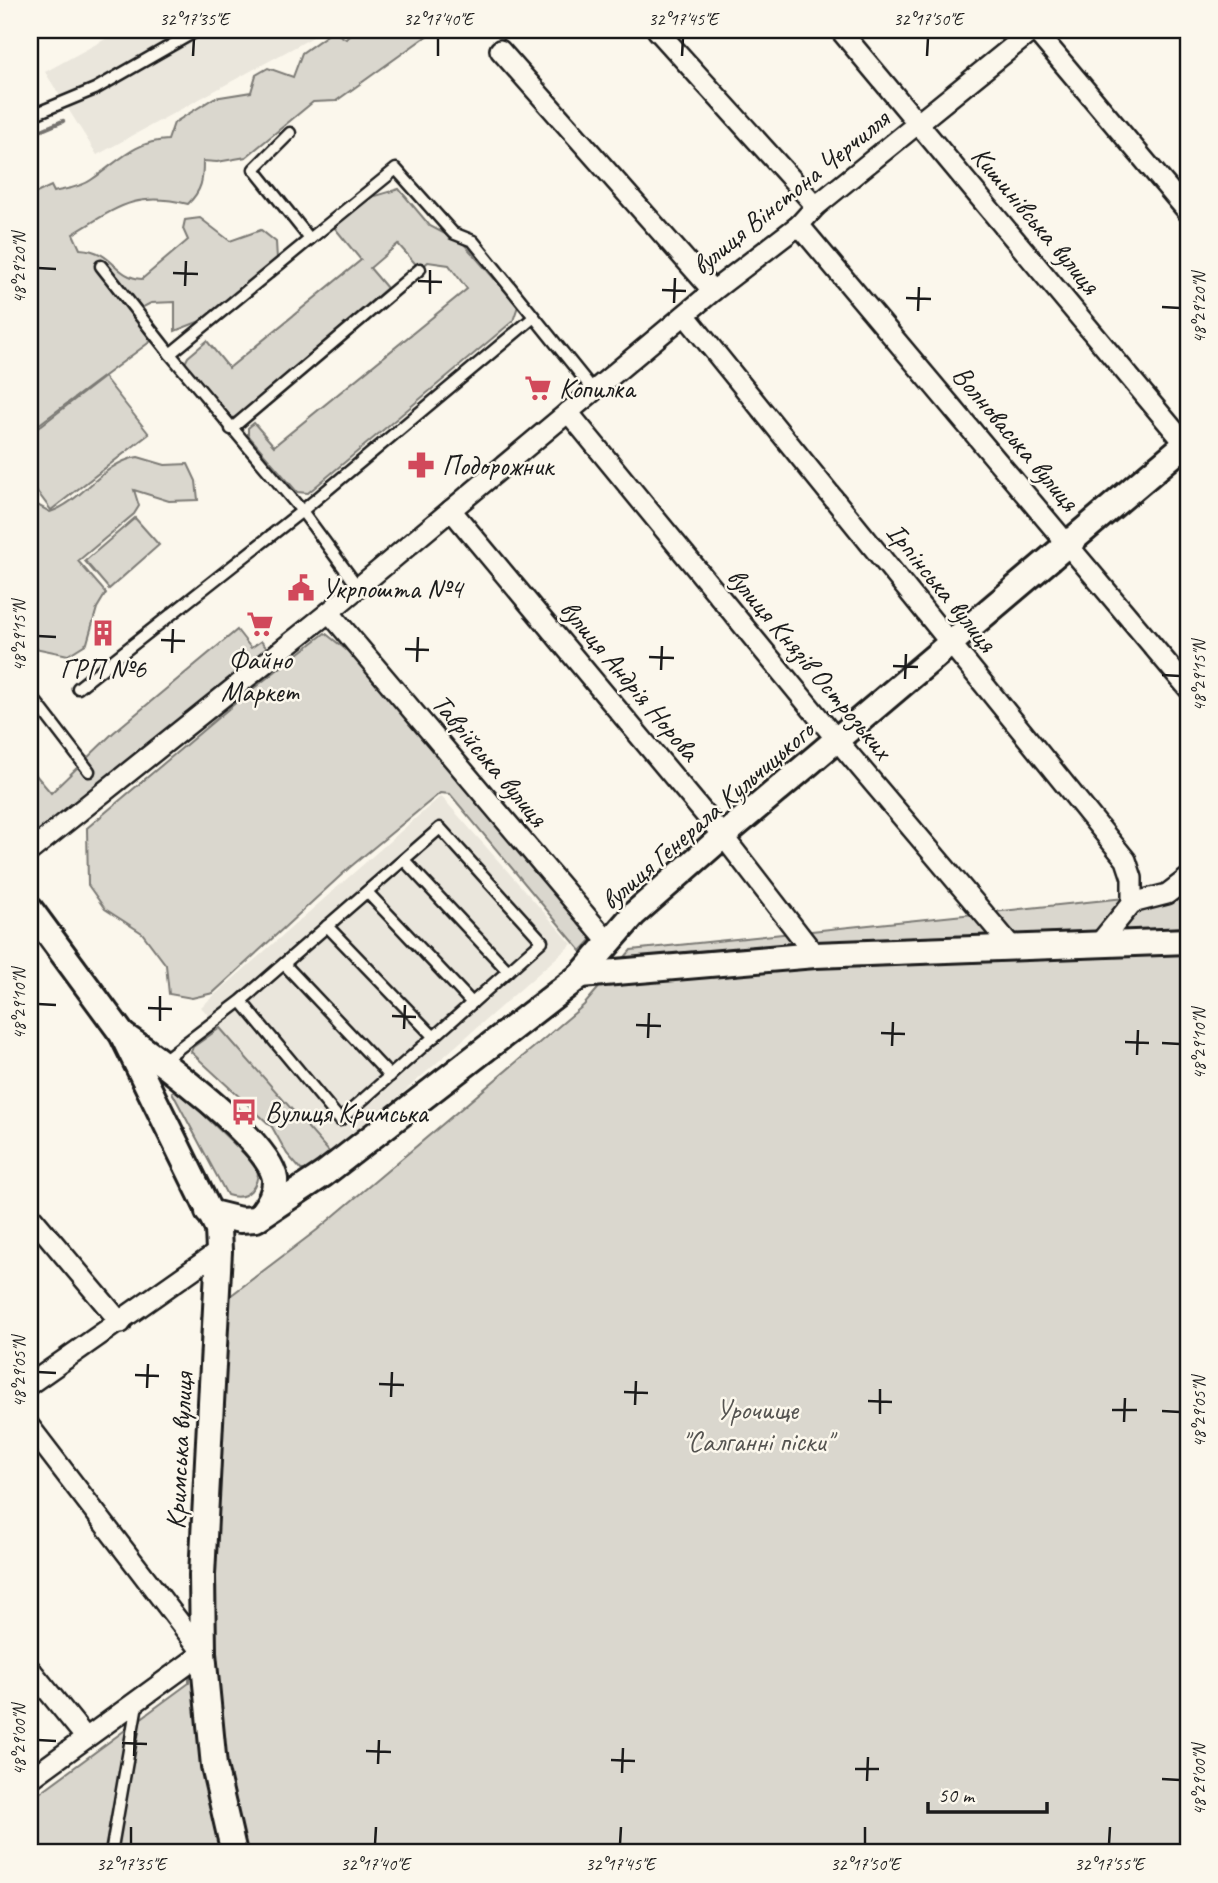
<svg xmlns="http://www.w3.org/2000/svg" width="1218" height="1883" font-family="Caveat,sans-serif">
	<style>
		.built { fill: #eae6dc }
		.green { fill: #dad7ce; stroke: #7b7a75; stroke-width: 2 }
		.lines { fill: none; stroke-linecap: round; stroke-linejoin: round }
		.stream { stroke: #74726e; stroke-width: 4.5 }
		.service-casing { stroke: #1c1c1c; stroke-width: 15 }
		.minor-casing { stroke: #1c1c1c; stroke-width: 24 }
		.tertiary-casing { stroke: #1c1c1c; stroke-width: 30 }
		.service { stroke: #fbf7ec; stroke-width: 10 }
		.minor { stroke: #fbf7ec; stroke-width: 19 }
		.tertiary { stroke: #fbf7ec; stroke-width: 24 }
		.ticks { fill: none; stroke: #1c1c1c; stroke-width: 2.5 }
		.labels { text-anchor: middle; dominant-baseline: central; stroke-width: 5; stroke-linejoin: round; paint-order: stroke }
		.street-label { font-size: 28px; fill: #1c1c1c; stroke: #fbf7ec }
		.poi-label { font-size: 28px; fill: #1c1c1c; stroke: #fbf7ec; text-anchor: start }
		.park-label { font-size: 28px; fill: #555451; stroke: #fbf7ec }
		.neatline { fill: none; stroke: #1c1c1c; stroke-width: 2.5 }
		.ticks-label { font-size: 18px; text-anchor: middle; fill: #1c1c1c }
	</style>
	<rect width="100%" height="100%" fill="#fbf7ec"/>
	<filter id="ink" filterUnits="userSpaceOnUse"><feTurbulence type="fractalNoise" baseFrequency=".0143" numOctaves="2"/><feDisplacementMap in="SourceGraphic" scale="14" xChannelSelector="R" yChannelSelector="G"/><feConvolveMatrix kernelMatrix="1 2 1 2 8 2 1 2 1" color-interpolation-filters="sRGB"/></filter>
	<g filter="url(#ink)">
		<g class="built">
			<polygon points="122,30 326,30 97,155 45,72"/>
			<polygon points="441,796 572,944 332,1155 201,1007"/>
		</g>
		<g class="green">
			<path d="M355 30H435L336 101 313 102 246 157 217 162 203 161C203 180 202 190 188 204 135 191 118 207 73 234L80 249C115 251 113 277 142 279L188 240 183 229 185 220 200 218 230 241 261 230 276 242 277 259 203 320 175 331V302L151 303 131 313 151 341 30 431V196L51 186 54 192C66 189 82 187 91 180 118 162 134 141 168 140L174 123 214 98 251 92 256 75 268 68 293 77 302 53 333 31 346 39Z"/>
			<polygon points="399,189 430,226 464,244 518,306 513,321 308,493 297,492 248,435 248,428 254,423 274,446 467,289 449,265 428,262 420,269 398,244 370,268 387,288 235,418 229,417 185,363 188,357 207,341 229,368 361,260 334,227 365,199"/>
			<polygon points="104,377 149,434 51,510 30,482 30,434"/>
			<path d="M138 457 165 465 188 464 196 481 198 500 169 501 134 490 139 506 134 514 78 561 106 593 97 608 87 643 68 655 30 647V501L50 512C83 501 103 462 138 457Z"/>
			<polygon points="135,518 159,545 109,589 85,561"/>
			<polygon points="237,630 251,648 261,641 270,652 30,839 30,768 51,793 113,733"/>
			<polygon points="325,633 354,656 595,936 581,951 450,794 440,793 349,868 213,993 192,998 169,994 166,965 142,933 105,909 88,885 87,828 245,695"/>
			<polygon points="1188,888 1188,1853 30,1853 30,1800 189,1683 201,1318 317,1230 584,1005 631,950 1182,892"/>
			<polygon points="220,1028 332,1155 312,1170 301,1170 287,1154 272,1127 191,1052 193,1047"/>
			<path d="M177 1089 258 1167C259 1186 248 1202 227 1195L172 1092Z"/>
		</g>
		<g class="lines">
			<polyline class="stream" points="30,135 63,121"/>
			<g class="service-casing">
				<g id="service">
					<polyline points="30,116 95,89 198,30"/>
					<polyline points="290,133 254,169 310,239 396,169 453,233 473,241 594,391"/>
					<polyline points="310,239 170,354 302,511 358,587"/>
					<polyline points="101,266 170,354"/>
					<polyline points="231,429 420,269"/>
					<polyline points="78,688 302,511 534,317"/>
					<polyline points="30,694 89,771"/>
					<polyline points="404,860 508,971"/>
					<polyline points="367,892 472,1003"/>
					<polyline points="327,926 434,1037"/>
					<polyline points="284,964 390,1076"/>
					<polyline points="162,1061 241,1001 440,828 542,941 340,1120 241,1001"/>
					<polyline points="111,1853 137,1704"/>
				</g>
			</g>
			<g class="minor-casing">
				<g id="minor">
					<polyline points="657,30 816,206"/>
					<polyline points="840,30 1188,447"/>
					<polyline points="1035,30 1188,212"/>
					<polyline points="500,50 713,291"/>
					<polyline points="799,225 1188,688"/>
					<polyline points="685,315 1126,860 1132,878 1132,903"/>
					<polyline points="568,412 837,740 1012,947"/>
					<polyline points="451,510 723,836 815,955"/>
					<polyline points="329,612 609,943"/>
					<polyline points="30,851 329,612 713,291 799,225 816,206 1033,30"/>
					<polyline points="1097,946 1132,903 1167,894 1188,878"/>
					<polyline points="30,1215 121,1323"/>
					<polyline points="30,1384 219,1251"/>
					<polyline points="30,1427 203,1653 30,1779"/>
					<polyline points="30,1669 86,1738"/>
				</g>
			</g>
			<g class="tertiary-casing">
				<g id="tertiary">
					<polyline points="30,909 122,1034 218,1229 219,1251 202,1575 203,1653 214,1766 234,1853"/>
					<polyline points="581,975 815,955 1188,941"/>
					<path d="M123 1035C157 1058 270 1141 275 1179 276 1192 268 1205 261 1214"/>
					<polyline points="208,1212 240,1220 256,1219 324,1174 581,975 634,914 723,836 1188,442"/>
				</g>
			</g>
			<use href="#service" class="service"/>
			<use href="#minor" class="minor"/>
			<use href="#tertiary" class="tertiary"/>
		</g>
	</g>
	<path class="ticks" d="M193 56 194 38M438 56V38M682 56 683 38M927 56 928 38M38 268 56 269M173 273 198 274M418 281 442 282M185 286 186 261M662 290 686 291M430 294V270M906 298 931 299M674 303 675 278M1162 307 1180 308M918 311 919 287M38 636 56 637M161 640 185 641M405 649 429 650M172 653 173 629M649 657 674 658M417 662 418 637M893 666 918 667M661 670 662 646M1162 675 1180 676M905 679 906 654M38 1004 56 1005M148 1008 172 1009M392 1016 416 1017M160 1021V996M636 1025 661 1026M404 1029 405 1005M881 1033 905 1034M648 1038 649 1013M1125 1042 1149 1043M1162 1043 1180 1044M892 1046 893 1022M1137 1055 1138 1030M38 1372 56 1373M135 1375 159 1376M379 1384 404 1385M147 1388 148 1364M624 1392 648 1393M391 1397 392 1372M868 1401 892 1402M635 1405 636 1381M1112 1410H1137M1162 1411 1180 1412M880 1414V1389M1124 1422 1125 1398M38 1740 56 1741M122 1743 147 1744M366 1751 391 1752M134 1756 135 1731M611 1760 635 1761M378 1764 379 1740M855 1769H879M622 1773 623 1748M1162 1779 1180 1780M867 1781 868 1757M131 1844V1827M375 1844 376 1827M620 1844 621 1827M865 1844V1827M1109 1844 1110 1827"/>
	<defs>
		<g id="supermarket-bare" transform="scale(2.1)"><path d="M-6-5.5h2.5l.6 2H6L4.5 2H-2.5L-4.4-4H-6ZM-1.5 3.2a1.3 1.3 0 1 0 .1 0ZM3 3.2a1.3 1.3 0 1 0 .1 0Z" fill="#d1495b" stroke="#fbf7ec" stroke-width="2.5" paint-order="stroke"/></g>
		<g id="pharmacy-bare" transform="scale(2.1)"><path d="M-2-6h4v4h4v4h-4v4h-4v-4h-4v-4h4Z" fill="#d1495b" stroke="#fbf7ec" stroke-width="2.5" paint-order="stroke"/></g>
		<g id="civic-bare" transform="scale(2.1)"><path d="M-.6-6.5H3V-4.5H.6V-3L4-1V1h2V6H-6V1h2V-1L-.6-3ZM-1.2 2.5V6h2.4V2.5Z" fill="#d1495b" stroke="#fbf7ec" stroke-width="2.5" paint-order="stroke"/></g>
		<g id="building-bare" transform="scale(2.1)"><path d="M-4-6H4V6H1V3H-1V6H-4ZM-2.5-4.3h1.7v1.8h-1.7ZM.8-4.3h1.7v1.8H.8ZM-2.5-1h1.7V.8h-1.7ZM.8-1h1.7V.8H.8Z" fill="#d1495b" stroke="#fbf7ec" stroke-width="2.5" paint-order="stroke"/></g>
		<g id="bus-bare" transform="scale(2.1)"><path d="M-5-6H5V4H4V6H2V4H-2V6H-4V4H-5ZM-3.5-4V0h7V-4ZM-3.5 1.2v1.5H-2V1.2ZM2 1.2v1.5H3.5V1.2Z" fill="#d1495b" stroke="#fbf7ec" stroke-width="2.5" paint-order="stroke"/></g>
	</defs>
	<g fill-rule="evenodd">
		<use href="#supermarket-bare" x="538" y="388"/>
		<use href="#pharmacy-bare" x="421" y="465"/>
		<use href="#civic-bare" x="301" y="588"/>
		<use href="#supermarket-bare" x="260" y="624"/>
		<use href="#building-bare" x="103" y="633"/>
		<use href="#bus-bare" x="244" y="1112"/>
	</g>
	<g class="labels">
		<g class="street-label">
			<text transform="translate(790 192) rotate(-39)">вулиця Вінстона Черчилля</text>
			<text transform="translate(1036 220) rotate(50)">Кишинівська вулиця</text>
			<text transform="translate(1016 438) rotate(50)">Волноваська вулиця</text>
			<text transform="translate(942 587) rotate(51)">Ірпінська вулиця</text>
			<text transform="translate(810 663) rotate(50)">вулиця Князів Острозьких</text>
			<text transform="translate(630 680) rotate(50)">вулиця Андрія Норова</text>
			<text transform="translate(490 760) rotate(50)">Таврійська вулиця</text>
			<text transform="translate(707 815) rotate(-41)">вулиця Генерала Кульчицького</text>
			<text transform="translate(179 1451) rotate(-87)">Кримська вулиця</text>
		</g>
		<g class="poi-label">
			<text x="559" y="388">Копилка</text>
			<text x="442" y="465">Подорожник</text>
			<text x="322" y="588">Укрпошта №4</text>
			<text x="260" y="659" text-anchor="middle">Файно<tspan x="260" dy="32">Маркет</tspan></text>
			<text x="103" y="668" text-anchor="middle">ГРП №6</text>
			<text x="265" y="1112">Вулиця Кримська</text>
		</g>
		<g class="park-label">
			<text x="757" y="1409">Урочище<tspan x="757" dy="32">"Салганні піски"</tspan></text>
		</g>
	</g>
	<rect width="1218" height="1883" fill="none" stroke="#fbf7ec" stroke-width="77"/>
	<path d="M928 1802v10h119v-10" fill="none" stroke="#1c1c1c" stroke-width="3.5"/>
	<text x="938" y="1802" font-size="21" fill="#1c1c1c" stroke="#fbf7ec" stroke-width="5" paint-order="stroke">50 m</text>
	<rect x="38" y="38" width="1142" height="1806" class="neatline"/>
	<g class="ticks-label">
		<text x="194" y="25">32°17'35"E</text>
		<text x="438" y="25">32°17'40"E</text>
		<text x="683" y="25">32°17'45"E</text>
		<text x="928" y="25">32°17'50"E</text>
		<text transform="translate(19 268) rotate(-90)" y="6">48°29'20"N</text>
		<text transform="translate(1199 308) rotate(-90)" y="6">48°29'20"N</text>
		<text transform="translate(19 636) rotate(-90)" y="6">48°29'15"N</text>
		<text transform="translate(1199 676) rotate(-90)" y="6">48°29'15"N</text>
		<text transform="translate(19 1004) rotate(-90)" y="6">48°29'10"N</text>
		<text transform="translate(1199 1044) rotate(-90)" y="6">48°29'10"N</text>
		<text transform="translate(19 1372) rotate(-90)" y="6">48°29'05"N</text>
		<text transform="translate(1199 1412) rotate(-90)" y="6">48°29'05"N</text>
		<text transform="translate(19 1740) rotate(-90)" y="6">48°29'00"N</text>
		<text transform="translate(1199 1780) rotate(-90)" y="6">48°29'00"N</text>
		<text x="131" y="1870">32°17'35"E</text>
		<text x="375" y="1870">32°17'40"E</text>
		<text x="620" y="1870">32°17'45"E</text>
		<text x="865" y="1870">32°17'50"E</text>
		<text x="1109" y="1870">32°17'55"E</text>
	</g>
</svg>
